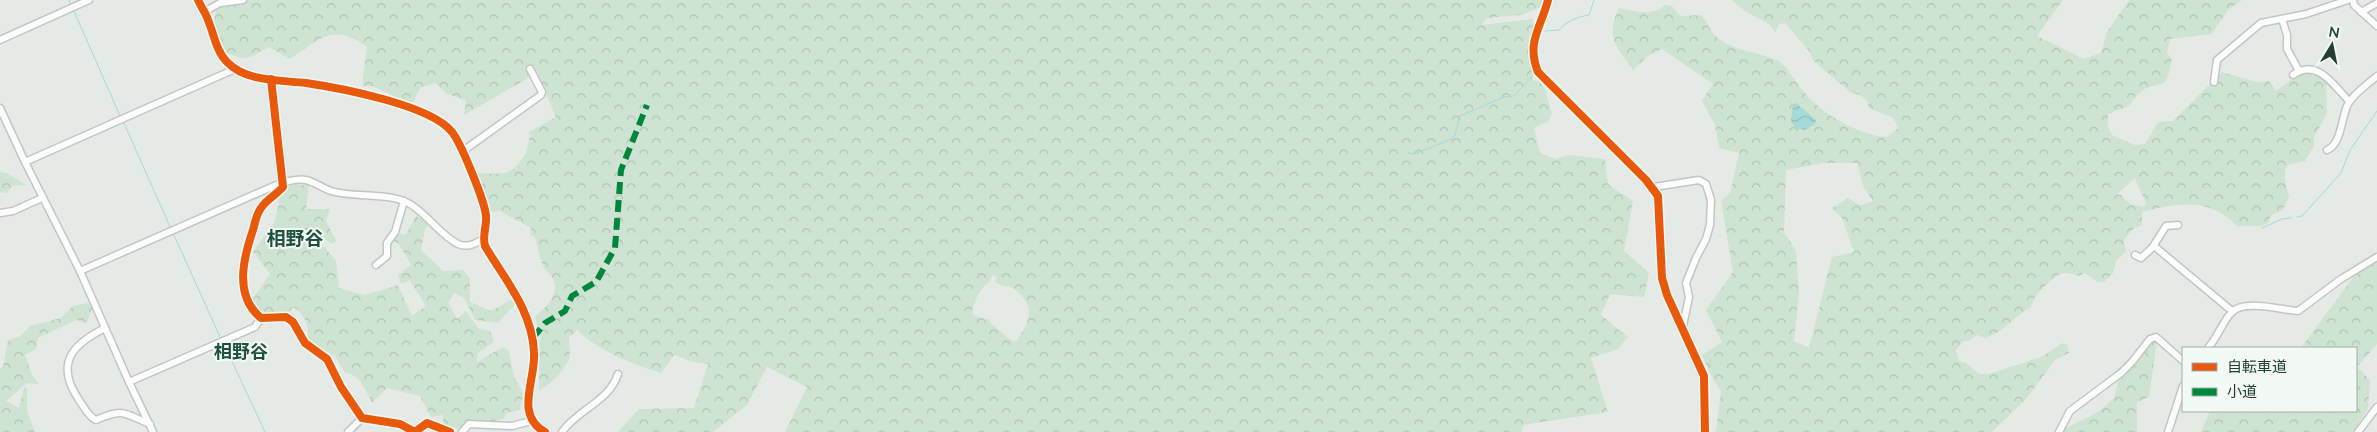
<svg xmlns="http://www.w3.org/2000/svg" width="2377" height="432" font-family="Lato,'Noto Sans JP',sans-serif">
	<style>
		.forest { fill: url(#forest-crowns); fill-rule: evenodd }
		.water { fill: url(#water-waves) }
		.lines { fill: none; stroke-linecap: round; stroke-linejoin: round }
		.stream { stroke: #a5dad9; stroke-width: 1 }
		.minor-casing { stroke: #c2c7c4; stroke-width: 9 }
		.minor { stroke: #fbfcfb; stroke-width: 6 }
		.quiet { stroke: #00873e; stroke-width: 6; stroke-dasharray: 12 6; stroke-linecap: butt }
		.cycleway-casing { stroke: #f3f9f5; stroke-width: 11 }
		.cycleway { stroke: #e8590c; stroke-width: 8 }
		.labels { text-anchor: middle; dominant-baseline: central; stroke-width: 4; stroke-linejoin: round; paint-order: stroke }
		.neighbourhood-label { font-size: 18px; font-weight: bold; fill: #1d513c; stroke: #f3f9f5 }
		.quarter-label { font-size: 19px; font-weight: bold; fill: #1d513c; stroke: #f3f9f5 }
	</style>
	<defs>
		<pattern id="forest-crowns" width="20" height="18" patternUnits="userSpaceOnUse" patternTransform="scale(1.25)"><rect width="20" height="18" fill="#cee3d1"/><path d="M2 6a3 3 0 1 1 6 0M12 15a3 3 0 1 1 6 0" fill="none" stroke="#b1c4b4"/></pattern>
		<pattern id="water-waves" width="16" height="10" patternUnits="userSpaceOnUse" patternTransform="scale(1.25)"><rect width="16" height="10" fill="#a5dad9"/><path d="M0 5q4-4 8 0t8 0" fill="none" stroke="#8ebcbb"/></pattern>
	</defs>
	<rect width="100%" height="100%" fill="#e5eae7"/>
	<g class="forest">
		<path d="M218 0H1543L1541 7 1521 15 1487 18 1481 25 1533 19V81L1538 80 1544 87 1552 113 1549 121 1534 128 1540 153 1555 159 1569 155 1605 159 1608 184 1633 201 1624 251 1649 273 1644 297 1610 294 1601 315 1628 337 1618 349 1591 358 1608 412 1523 425 1522 432H785L807 387 767 367 747 405 713 432H618L639 409 694 408 708 364 693 362 674 355 661 373C633 364 598 351 577 330L569 338C569 345 571 353 569 359 567 368 547 388 539 390L540 336 535 317C545 308 559 296 554 281 552 275 545 271 543 265 539 257 538 247 535 238L530 234 531 228 500 211 489 212 475 173C484 173 500 175 508 172 522 165 531 147 529 132L556 117 537 73 464 115 466 101 446 93 435 83 420 88 412 105 373 86H362L367 47C332 22 320 39 290 59L269 47C242 62 248 61 220 50 211 32 214 19 218 0ZM992 275 997 277 995 282C1001 286 1007 286 1013 288 1016 289 1020 294 1022 296 1036 312 1026 326 1016 342L1009 339 990 322V320L975 316 972 312C974 302 980 286 990 282Z"/>
		<path d="M1732 0H2063L2037 36 2084 59 2101 53 2107 32 2129 0H2242L2227 11 2212 34 2170 39 2167 53 2172 59 2168 76 2164 83 2146 88 2136 96 2129 106 2108 114V126L2112 135 2135 145 2145 144 2158 122 2173 121 2222 72 2256 82 2269 81 2276 91C2299 75 2297 69 2326 78L2327 114 2314 137V146L2305 161 2288 165 2285 170V181L2289 197 2282 211 2271 215 2269 222 2263 226H2237C2209 197 2178 203 2142 212V225L2133 229 2124 240 2126 251 2116 261 2113 273 2104 282H2098L2084 273 2079 276C2074 275 2068 272 2063 273 2054 275 2031 298 2031 307 2014 316 2005 332 1985 338L1977 335 1968 341H1963L1956 350 1959 361 1966 363 1979 374H1989L2041 357 2063 343 2067 345 2069 353 2055 360 2027 398 1992 432H1716L1721 391 1712 377 1702 355 1722 342 1706 310 1733 272 1721 201 1730 193 1739 153 1719 148 1715 125 1702 101 1713 84 1662 49 1648 56 1633 70C1616 45 1605 38 1619 8 1636 11 1650 17 1665 5L1672 6 1680 16 1701 15C1709 23 1709 32 1719 39 1738 53 1763 52 1780 62 1789 68 1796 84 1804 92 1822 114 1858 135 1887 137L1898 128 1893 118 1869 108 1867 101 1860 95 1851 93 1824 70 1813 60 1810 52 1785 23 1779 24 1775 32 1769 24 1743 10ZM1823 163H1857L1863 186 1873 201 1860 205 1848 198 1832 208 1842 218 1854 252 1832 257 1809 348 1794 341 1799 293 1796 251 1784 232 1786 170ZM2135 178 2146 203 2144 207 2130 204 2122 197V195L2117 194Z"/>
		<polygon points="0,172 7,173 26,185 12,186 7,193 0,192"/>
		<path d="M287 184 309 185 306 209H330L326 221 336 240 334 244 314 235 336 261 339 288 365 295 398 285 412 316 426 306 410 280 401 284 398 275 411 265 399 244 393 241 396 235 406 234 416 216 429 225 425 229 421 250 443 271 463 270 470 279V302L491 311 511 300 515 304 498 323 475 320 465 299 455 293 448 302 457 319 466 311 478 328 490 331 494 342 478 353 477 362 503 347 509 351 514 376 523 393 520 410 506 413 504 419 456 428 443 425V415L431 417 420 396 387 388 372 403C365 389 361 375 344 372L334 354 328 358 307 343C310 329 306 314 293 307L287 315H262L252 300 270 274 253 252 275 221 280 197Z"/>
		<polygon points="2377,261 2377,344 2357,367 2370,380 2368,408 2353,432 2201,432 2210,411 2356,411 2356,348 2301,348 2357,272"/>
		<polygon points="87,303 92,308 87,323 76,320 38,338 36,349 25,355 32,375 39,384 27,383 6,401 19,408 24,388 27,387 27,411 35,432 0,432 0,369 3,367 8,340 21,336 30,326 61,318 73,306"/>
		<polygon points="2157,341 2149,397 2137,402 2137,432 2058,432 2098,412 2114,398 2119,380 2151,342"/>
	</g>
	<polygon class="water" points="1796,103 1816,120 1815,124 1805,130 1795,128 1791,121 1793,104"/>
	<g class="lines">
		<g class="stream">
			<polyline points="69,0 71,6"/>
			<polyline points="73,9 121,118"/>
			<path d="M1545 31 1559 30C1567 21 1577 17 1589 15L1594 0"/>
			<polyline points="1531,71 1530,42 1533,32"/>
			<polyline points="123,121 171,229"/>
			<polyline points="1408,153 1414,154 1452,139 1455,135 1460,116 1504,97 1514,96 1532,77"/>
			<polyline points="2297,217 2302,216 2341,173 2350,150 2377,111"/>
			<polyline points="2262,228 2282,219 2291,218"/>
			<polyline points="173,233 221,339"/>
			<polyline points="224,344 265,432"/>
		</g>
		<g class="minor-casing">
			<g id="minor">
				<path d="M198 0C201 7 206 13 208 20 214 34 216 51 227 62 246 82 280 80 306 83 340 88 431 105 452 132 461 143 485 202 486 216 487 226 482 236 485 246 505 280 532 310 534 352 536 380 514 415 545 432"/>
				<path d="M1548 0C1541 28 1526 42 1538 72L1646 180 1658 196 1662 278 1667 295 1704 376 1705 432"/>
				<polyline points="2353,0 2354,5 2377,26"/>
				<polyline points="204,12 220,3 243,0"/>
				<polyline points="2361,12 2377,3"/>
				<polyline points="2282,19 2287,35 2287,49 2299,71"/>
				<polyline points="0,40 89,0"/>
				<path d="M2293 75C2317 57 2334 86 2349 101"/>
				<path d="M271 79 283 187C277 194 266 200 261 208 256 215 255 223 253 230 243 259 234 296 261 318L286 317 293 322 305 343 327 359 341 387 362 418 400 424 415 432 427 423 450 432"/>
				<polyline points="2214,82 2217,60 2261,23 2306,14 2348,0"/>
				<polyline points="0,108 25,162 80,271 129,382 153,432"/>
				<path d="M2327 150C2342 144 2341 117 2348 104 2354 93 2368 84 2377 76"/>
				<polyline points="463,151 541,95 542,92 530,69"/>
				<polyline points="25,162 235,69"/>
				<polyline points="1654,187 1699,180 1706,184 1711,200 1710,225 1706,239 1696,258 1686,283 1689,297 1683,326"/>
				<polyline points="0,213 13,211 42,198"/>
				<polyline points="2154,246 2232,311"/>
				<polyline points="2135,255 2141,258 2152,248 2166,226 2178,225"/>
				<polyline points="376,265 387,256 387,243 395,232 404,201"/>
				<path d="M80 271 283 182C290 181 299 178 306 180 315 182 322 188 331 191 354 198 390 192 410 204 428 215 441 236 458 244 467 248 475 244 483 239"/>
				<path d="M105 328C71 345 55 364 79 400 84 407 88 416 96 420 125 407 124 414 150 424"/>
				<path d="M2208 348C2218 337 2222 322 2232 312 2244 299 2282 310 2298 311L2341 279 2377 257"/>
				<polyline points="129,382 255,327 261,318"/>
				<polyline points="348,432 362,418"/>
				<polyline points="462,432 469,424 512,426 531,421"/>
				<path d="M562 432C578 409 609 402 618 374"/>
				<polyline points="2059,432 2070,411 2121,373 2132,362 2150,339 2156,337 2183,361"/>
				<polyline points="2168,432 2183,386"/>
				<polyline points="2358,432 2377,407"/>
			</g>
		</g>
		<use href="#minor" class="minor"/>
		<polyline class="quiet" points="533,338 545,323 565,311 572,296 596,282 615,248 621,170 647,105"/>
		<g class="cycleway-casing">
			<g id="cycleway">
				<path d="M198 0C201 7 206 13 208 20 214 34 216 51 227 62 246 82 280 80 306 83 340 88 431 105 452 132 461 143 485 202 486 216 487 226 482 236 485 246 505 280 532 310 534 352 536 380 514 415 545 432"/>
				<path d="M1548 0C1541 28 1526 42 1538 72L1646 180 1658 196 1662 278 1667 295 1704 376 1705 432"/>
				<path d="M271 79 283 187C277 194 266 200 261 208 256 215 255 223 253 230 243 259 234 296 261 318L286 317 293 322 305 343 327 359 341 387 362 418 400 424 415 432 427 423 450 432"/>
			</g>
		</g>
		<use href="#cycleway" class="cycleway"/>
	</g>
	<g class="labels">
		<g class="neighbourhood-label">
			<text x="241" y="351">相野谷</text>
		</g>
		<g class="quarter-label">
			<text x="295" y="237">相野谷</text>
		</g>
	</g>
	<rect x="2182" y="347" width="175" height="65" fill="#f3f9f5" stroke="#9fafa7"/>
	<rect x="2192" y="363" width="25" height="8" fill="#e8590c" stroke="#9fafa7"/>
	<text x="2227" y="372" font-size="15" fill="#223f32">自転車道</text>
	<rect x="2192" y="388" width="25" height="8" fill="#00873e" stroke="#9fafa7"/>
	<text x="2227" y="397" font-size="15" fill="#223f32">小道</text>
	<g transform="translate(2332 45) rotate(10)" stroke="#f3f9f5" stroke-width="4" paint-order="stroke">
	<path d="M0-4L9 19L0 12L-9 19Z" fill="#223f32"/>
	<text y="-8" font-size="14" font-weight="bold" text-anchor="middle" fill="#223f32">N</text>
	</g>
</svg>
